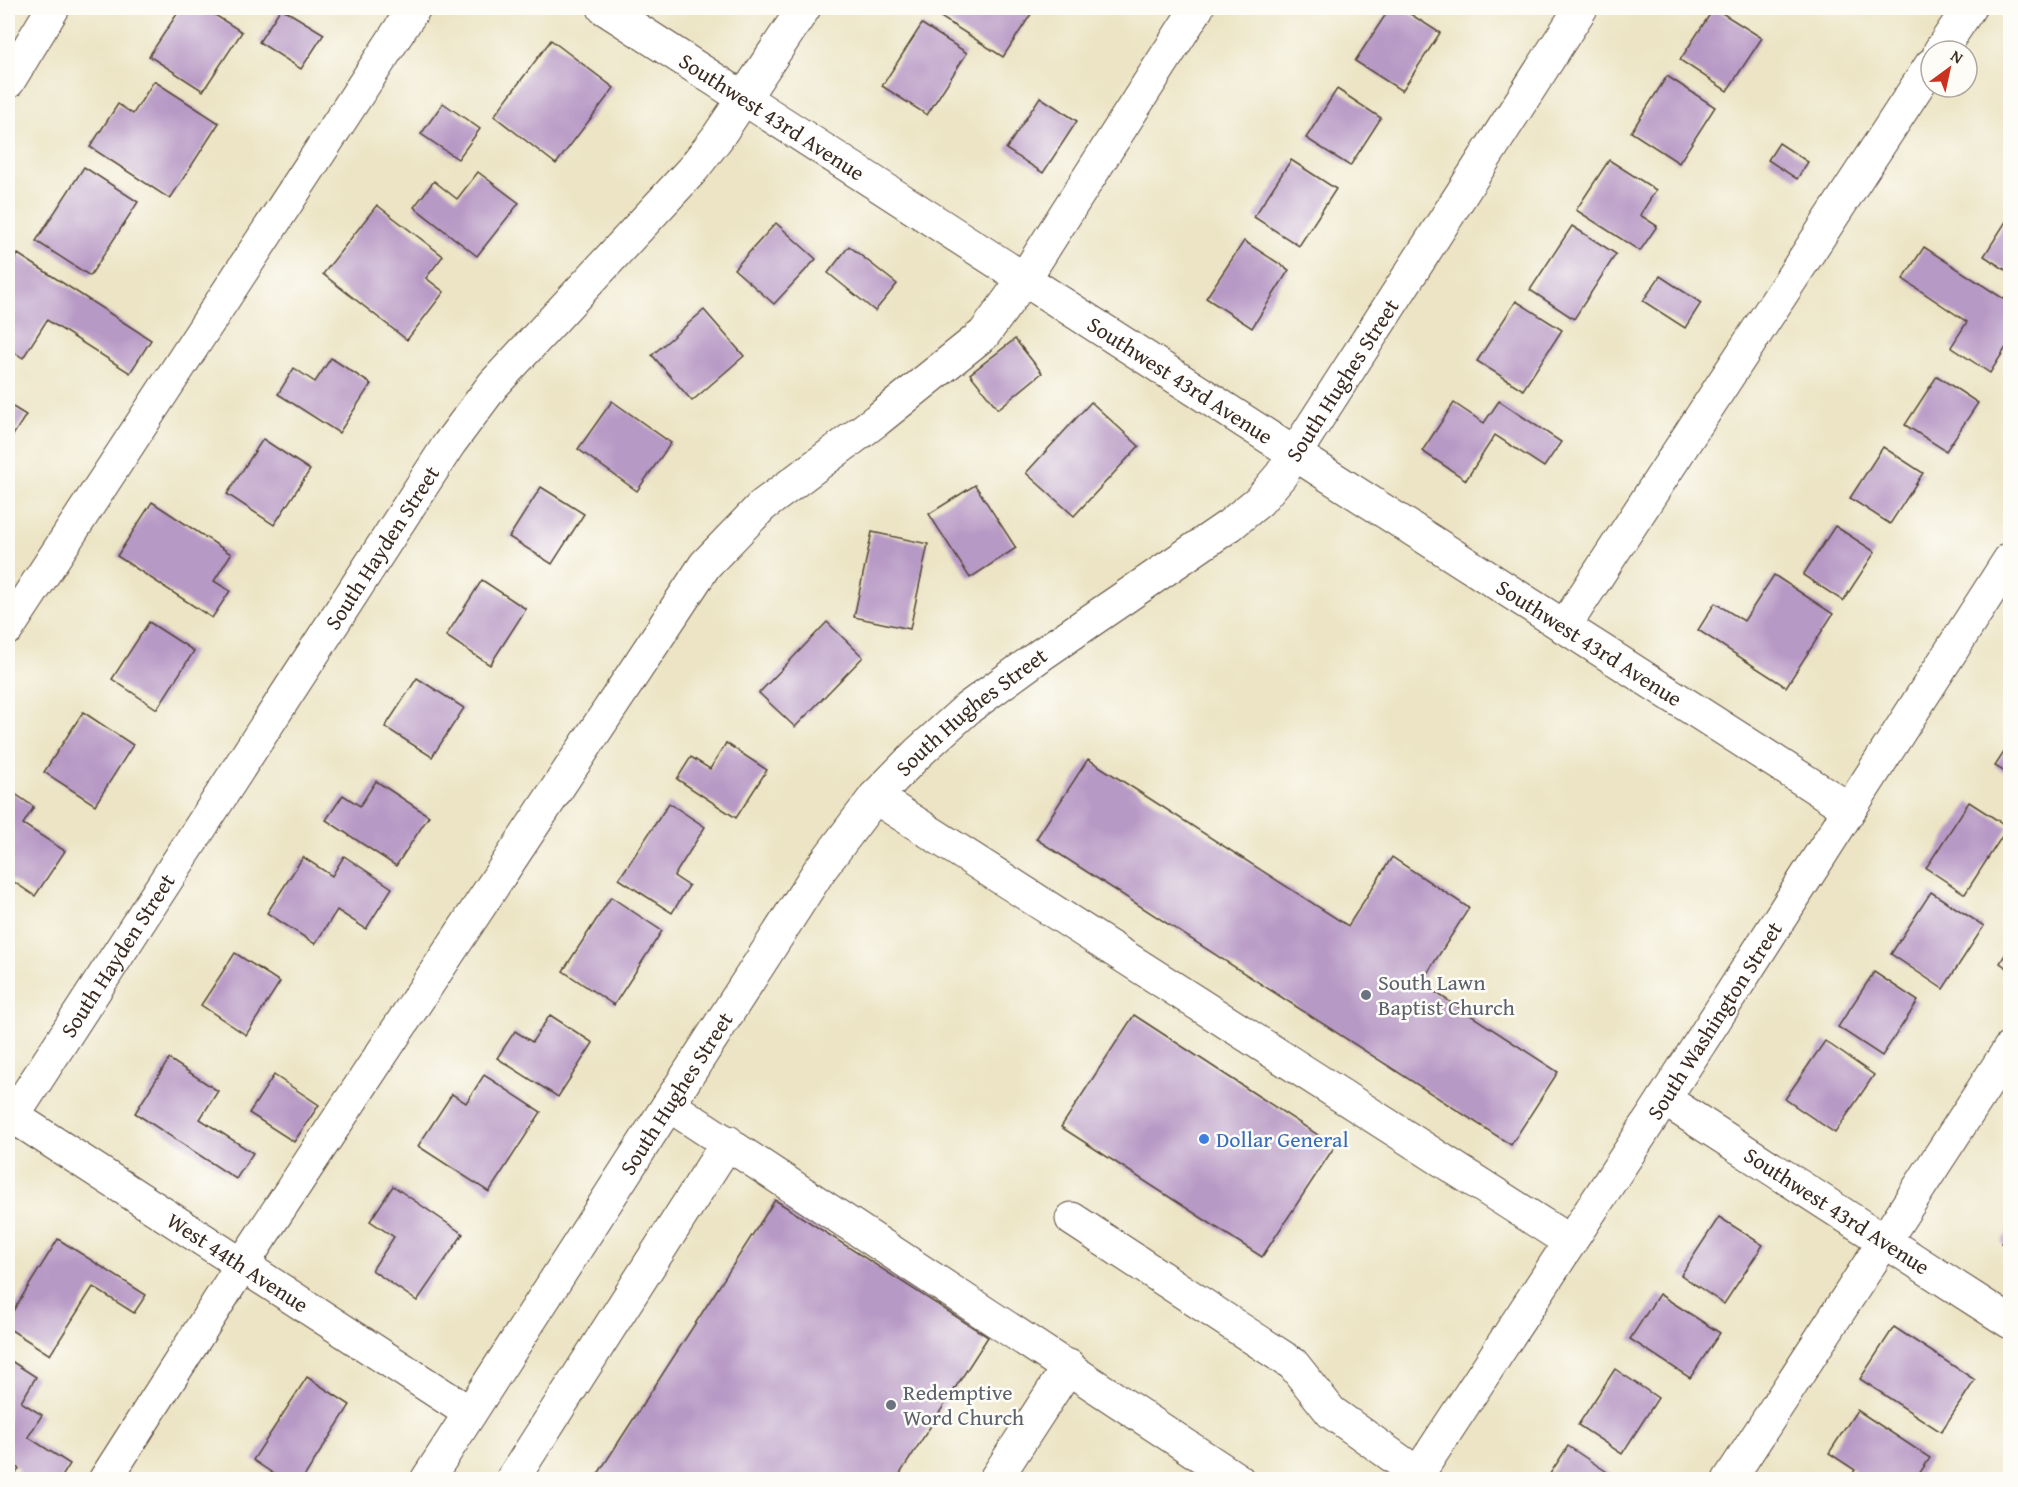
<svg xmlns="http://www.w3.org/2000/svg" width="2018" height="1487" font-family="'Gentium Book Plus',serif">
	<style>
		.building { fill: #b799c5 }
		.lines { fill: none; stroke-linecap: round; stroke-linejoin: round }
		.minor-casing { stroke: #564637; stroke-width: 35 }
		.major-casing { stroke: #564637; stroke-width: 35 }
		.minor { stroke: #fff; stroke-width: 33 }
		.major { stroke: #fff; stroke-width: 33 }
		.worship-dot { fill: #6b7280; stroke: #fdfcf7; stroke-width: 2 }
		.shop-dot { fill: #3f7fe0; stroke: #fdfcf7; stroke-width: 2 }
		.labels { text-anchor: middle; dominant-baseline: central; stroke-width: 5; stroke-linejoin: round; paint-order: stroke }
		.street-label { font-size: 22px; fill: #3b2a1e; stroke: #fdfcf7 }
		.worship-label { font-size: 22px; fill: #5b616d; stroke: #fdfcf7; text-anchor: start }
		.shop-label { font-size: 22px; fill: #366cbe; stroke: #fdfcf7; text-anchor: start }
	</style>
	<rect width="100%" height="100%" fill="#fdfcf7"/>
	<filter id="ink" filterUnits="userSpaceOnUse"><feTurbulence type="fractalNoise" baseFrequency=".0167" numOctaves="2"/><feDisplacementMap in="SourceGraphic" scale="12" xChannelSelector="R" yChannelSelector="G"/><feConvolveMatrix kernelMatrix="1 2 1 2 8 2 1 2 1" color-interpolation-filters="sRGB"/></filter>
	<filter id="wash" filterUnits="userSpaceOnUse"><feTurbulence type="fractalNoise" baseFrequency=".008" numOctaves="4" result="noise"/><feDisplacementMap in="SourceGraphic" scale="24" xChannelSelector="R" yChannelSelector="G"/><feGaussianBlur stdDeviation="1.35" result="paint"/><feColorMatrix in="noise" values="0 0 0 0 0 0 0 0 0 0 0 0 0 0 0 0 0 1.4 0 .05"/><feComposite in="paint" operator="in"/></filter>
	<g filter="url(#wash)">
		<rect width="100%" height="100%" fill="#ece4c4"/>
		<g id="blocks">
			<g class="building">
				<polygon points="181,8 204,8 242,32 203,91 149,56"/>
				<polygon points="281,8 324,34 301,69 259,42"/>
				<polygon points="944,8 1035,8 1003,57 939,16"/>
				<polygon points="1390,8 1401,8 1440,33 1402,91 1355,61"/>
				<polygon points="1714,8 1762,38 1727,91 1680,60"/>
				<polygon points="922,24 967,53 927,115 882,86"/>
				<polygon points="551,40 614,88 556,164 494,116"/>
				<polygon points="1667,76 1715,107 1679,163 1631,132"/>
				<polygon points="154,81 219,123 170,199 90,147 118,104 133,114"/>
				<polygon points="1337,89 1381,118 1350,166 1306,138"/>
				<polygon points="1040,97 1077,121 1043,173 1006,149"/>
				<polygon points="443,103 480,129 458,159 421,134"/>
				<polygon points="1779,143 1808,162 1797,179 1768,160"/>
				<polygon points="1291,160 1336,189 1299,246 1254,217"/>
				<polygon points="1609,160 1656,190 1640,215 1657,226 1640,251 1576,210"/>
				<polygon points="84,167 138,202 90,276 36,241"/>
				<polygon points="478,172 519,203 477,256 414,207 434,181 457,199"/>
				<polygon points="377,205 443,256 426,278 444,292 407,340 323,274"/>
				<polygon points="2010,215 2010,273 1984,256"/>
				<polygon points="776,223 816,259 774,304 734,269"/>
				<polygon points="1572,226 1616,254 1574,319 1530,290"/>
				<polygon points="1244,241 1289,270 1252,328 1206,298"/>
				<polygon points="849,246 897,284 875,311 828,273"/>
				<polygon points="1924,247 2010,303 2010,341 1990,373 1951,347 1967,322 1903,279"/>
				<polygon points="18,254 151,340 130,373 47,320 23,358 8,348 8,271"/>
				<polygon points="1660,276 1701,303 1685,328 1643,301"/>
				<polygon points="1516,301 1562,330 1523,390 1477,361"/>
				<polygon points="704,310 744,356 692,401 652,355"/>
				<polygon points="1015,339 1042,373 998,409 970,374"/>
				<polygon points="331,358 371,384 339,433 278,394 294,368 315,382"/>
				<polygon points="1937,376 1978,403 1946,451 1905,425"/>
				<polygon points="612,401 671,443 637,491 578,449"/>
				<polygon points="1499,401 1561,442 1544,467 1495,435 1466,480 1422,451 1454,403 1484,423"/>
				<polygon points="1091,402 1139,446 1074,516 1026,473"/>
				<polygon points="8,404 26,415 8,443"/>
				<polygon points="263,439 310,470 274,525 227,494"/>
				<polygon points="1883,447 1923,473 1890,524 1850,498"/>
				<polygon points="975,485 1016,548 970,578 929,514"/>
				<polygon points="541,487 584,514 552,564 509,537"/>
				<polygon points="152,502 231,554 214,581 230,591 212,618 117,556"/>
				<polygon points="1835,526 1875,552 1843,601 1803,575"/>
				<polygon points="872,532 928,544 910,629 854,617"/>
				<polygon points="1774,575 1833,614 1786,687 1698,630 1715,603 1744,621"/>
				<polygon points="482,580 526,609 490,665 446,636"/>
				<polygon points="149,622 194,651 157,709 112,679"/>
				<polygon points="827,622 863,657 795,727 759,693"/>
				<polygon points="417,678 464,708 432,757 385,727"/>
				<polygon points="83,712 133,745 95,805 44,772"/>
				<polygon points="726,743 767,770 736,818 677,779 691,757 710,769"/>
				<polygon points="2010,743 2010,775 1995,766"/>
				<polygon points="1088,759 1348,926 1392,857 1469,908 1421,983 1558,1072 1511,1145 1036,839"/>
				<polygon points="376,781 429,816 396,866 326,820 343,795 360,806"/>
				<polygon points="8,789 34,807 23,824 65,851 35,896 8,878"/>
				<polygon points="1969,802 2008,827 1965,894 1926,868"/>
				<polygon points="669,803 705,827 674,876 689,886 672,913 619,879"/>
				<polygon points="344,856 392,888 366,929 337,910 315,944 267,913 303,857 332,876"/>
				<polygon points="1931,892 1984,926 1943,989 1891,954"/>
				<polygon points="611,897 662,931 614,1005 563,971"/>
				<polygon points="2010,946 2010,970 2000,963"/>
				<polygon points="235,953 280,982 246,1035 201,1005"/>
				<polygon points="1874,972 1918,1001 1882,1056 1838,1027"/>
				<polygon points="550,1015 593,1043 558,1097 497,1058 515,1031 532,1042"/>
				<polygon points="1134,1015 1335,1146 1262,1257 1061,1127"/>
				<polygon points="1825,1041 1874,1075 1835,1133 1785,1099"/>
				<polygon points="169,1059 218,1091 200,1119 253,1153 236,1179 135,1113"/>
				<polygon points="274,1075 319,1105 294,1142 249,1113"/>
				<polygon points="484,1075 541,1112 489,1192 418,1146 452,1094 466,1103"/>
				<polygon points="393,1186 463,1234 417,1301 372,1270 394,1237 370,1221"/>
				<polygon points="775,1200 988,1337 896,1480 594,1480"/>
				<polygon points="1719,1217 1763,1245 1724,1304 1681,1275"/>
				<polygon points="2010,1228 2010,1249 2001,1243"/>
				<polygon points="58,1239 146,1295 134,1313 93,1287 50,1355 8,1328 8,1319"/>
				<polygon points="1659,1294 1720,1333 1690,1378 1630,1339"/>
				<polygon points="1894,1327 1975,1380 1941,1432 1860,1379"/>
				<polygon points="8,1359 36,1377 21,1402 42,1415 28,1437 70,1464 60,1480 17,1480 13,1477 19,1469 8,1462"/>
				<polygon points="1615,1369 1658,1398 1622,1454 1578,1425"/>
				<polygon points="307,1377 350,1405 302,1480 283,1480 253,1460"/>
				<polygon points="1857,1410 1930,1458 1915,1480 1849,1480 1855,1470 1829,1453"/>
				<polygon points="1568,1446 1619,1480 1546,1480"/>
			</g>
		</g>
	</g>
	<g filter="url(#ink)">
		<use href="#blocks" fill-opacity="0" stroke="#564637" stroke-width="1.5"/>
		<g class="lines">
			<g class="minor-casing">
				<g id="minor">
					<path id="s1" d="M604 8 1295 454 1849 809"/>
					<polyline points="1940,51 1969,8"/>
					<polyline points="8,82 53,8"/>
					<polyline points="1564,627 1931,65"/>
					<polyline points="8,628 414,8"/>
					<polyline points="875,797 1570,1242"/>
					<path id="s2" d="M1664 1099 2010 1322"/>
					<polyline points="669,1105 1238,1480"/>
					<path id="s3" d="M8 1113 470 1413"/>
					<path id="s4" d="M8 1124 449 444 493 385 692 170 717 138 804 8"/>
					<polyline points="1072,1219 1293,1364 1331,1412 1418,1474"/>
					<polyline points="105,1480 242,1265 705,565 762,506 877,420 984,334 1024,279 1197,8"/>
					<path id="s5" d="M427 1480 819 871 875 797 918 753 968 708 1042 654 1230 525 1259 501 1281 475 1581 8"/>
					<polyline points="512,1480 728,1142"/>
					<polyline points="995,1480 1069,1366"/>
					<polyline points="1729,1480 2010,1048"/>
				</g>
			</g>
			<g class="major-casing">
				<g id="major">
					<path id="s6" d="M1414 1480 1664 1099 2010 559"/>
				</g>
			</g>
			<use href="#minor" class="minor"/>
			<use href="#major" class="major"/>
		</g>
	</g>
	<g class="worship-dot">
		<circle cx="1366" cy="995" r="6"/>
		<circle cx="891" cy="1405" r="6"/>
	</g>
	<circle class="shop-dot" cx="1204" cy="1139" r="6"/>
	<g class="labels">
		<g class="street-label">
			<text stroke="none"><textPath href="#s1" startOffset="200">Southwest 43rd Avenue</textPath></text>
			<text stroke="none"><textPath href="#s1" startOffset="686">Southwest 43rd Avenue</textPath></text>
			<text stroke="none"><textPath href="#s5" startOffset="1450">South Hughes Street</textPath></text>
			<text stroke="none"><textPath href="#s4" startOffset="687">South Hayden Street</textPath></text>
			<text stroke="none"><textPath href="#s1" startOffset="1172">Southwest 43rd Avenue</textPath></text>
			<text stroke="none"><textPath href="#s5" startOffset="946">South Hughes Street</textPath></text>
			<text stroke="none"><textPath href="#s4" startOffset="201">South Hayden Street</textPath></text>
			<text stroke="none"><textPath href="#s6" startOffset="549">South Washington Street</textPath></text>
			<text stroke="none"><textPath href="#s5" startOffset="460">South Hughes Street</textPath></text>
			<text stroke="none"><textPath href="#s2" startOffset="206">Southwest 43rd Avenue</textPath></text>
			<text stroke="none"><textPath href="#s3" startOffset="274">West 44th Avenue</textPath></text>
		</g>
		<g class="worship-label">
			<text x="1378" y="982">South Lawn<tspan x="1378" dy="25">Baptist Church</tspan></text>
			<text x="903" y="1392">Redemptive<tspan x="903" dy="25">Word Church</tspan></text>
		</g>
		<g class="shop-label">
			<text x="1216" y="1139">Dollar General</text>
		</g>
	</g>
	<rect width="2018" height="1487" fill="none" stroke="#fdfcf7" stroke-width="30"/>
	<g transform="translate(1949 69) rotate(33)"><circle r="28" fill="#fdfcf7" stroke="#afa8a0" stroke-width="1.5"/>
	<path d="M0-4.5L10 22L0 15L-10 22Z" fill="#c8321e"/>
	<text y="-9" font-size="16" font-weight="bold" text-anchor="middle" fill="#3b2a1e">N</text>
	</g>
</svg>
